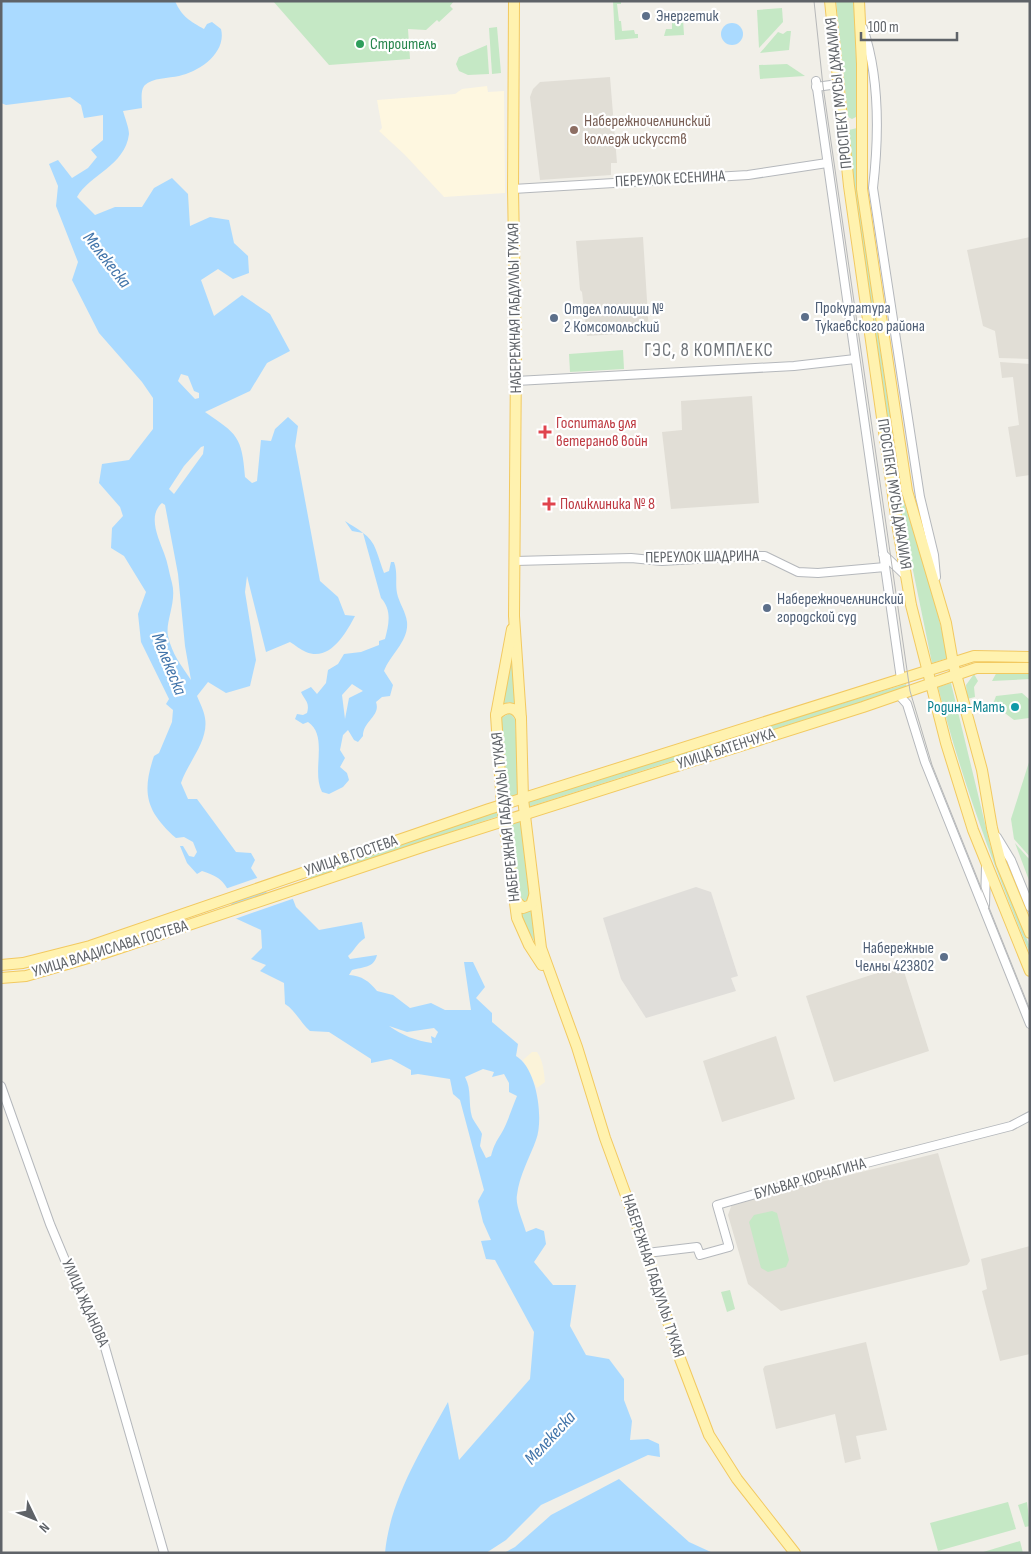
<svg xmlns="http://www.w3.org/2000/svg" width="1031" height="1554" font-family="'Sofia Sans Condensed',sans-serif">
	<style>
		.commercial { fill: #fef7e0 }
		.industrial { fill: #e0deda }
		.education { fill: #e1ded6 }
		.green { fill: #c5e8c5 }
		.sand { fill: #fbf3d9 }
		.water { fill: #aadaff; fill-rule: evenodd }
		.pier { fill: #f1efe8 }
		.lines { fill: none; stroke-linecap: round; stroke-linejoin: round }
		.minor-casing { stroke: #b5b8bc; stroke-width: 10 }
		.major-casing { stroke: #f2c960; stroke-width: 12 }
		.minor { stroke: #fff; stroke-width: 8 }
		.major { stroke: #fff2af; stroke-width: 10 }
		.tram { stroke: #b6b7b8; stroke-width: 1 }
		.service-dot { fill: #5c6f8a; stroke: #fff; stroke-width: 2 }
		.leisure-dot { fill: #2e9e5b; stroke: #fff; stroke-width: 2 }
		.education-dot { fill: #8d6e63; stroke: #fff; stroke-width: 2 }
		.health-dot { fill: #e0444e; stroke: #fff; stroke-width: 2 }
		.culture-dot { fill: #0f9aa8; stroke: #fff; stroke-width: 2 }
		.labels { text-anchor: middle; dominant-baseline: central; stroke-width: 4.5; stroke-linejoin: round; paint-order: stroke }
		.service-label { font-size: 16px; fill: #4e5e75; stroke: #fff; text-anchor: start }
		.leisure-label { font-size: 16px; fill: #27864d; stroke: #fff; text-anchor: start }
		.street-label { font-size: 16px; fill: #5f6368; stroke: #fff }
		.education-label { font-size: 16px; fill: #785e54; stroke: #fff; text-anchor: start }
		.health-label { font-size: 16px; fill: #be3a42; stroke: #fff; text-anchor: start }
		.culture-label { font-size: 16px; fill: #0d838f; stroke: #fff; text-anchor: end }
		.water-label { font-size: 18px; font-style: italic; fill: #4174aa; stroke: #fff }
		.quarter-label { font-size: 19px; letter-spacing: 1px; fill: #70757a; stroke: #fff }
	</style>
	<rect width="100%" height="100%" fill="#f1efe8"/>
	<polygon class="commercial" points="487,86 488,92 504,91 505,193 444,197 405,155 379,131 382,128 377,100 455,94 462,89"/>
	<polygon class="industrial" points="696,887 711,892 738,976 731,978 736,991 646,1018 621,979 603,918"/>
	<g class="education">
		<polygon points="610,77 617,163 611,163 611,175 540,180 530,97 533,89 540,82"/>
		<polygon points="643,237 649,332 587,336 582,292 580,290 576,241"/>
		<polygon points="1030,237 1030,359 999,358 995,331 983,326 967,250"/>
		<polygon points="1000,362 1030,364 1030,475 1016,477 1008,427 1019,425 1013,377 1002,378"/>
		<polygon points="752,396 759,503 671,509 662,432 682,430 681,401"/>
		<polygon points="902,965 929,1051 834,1082 806,996"/>
		<polygon points="776,1036 795,1099 722,1122 703,1061"/>
		<polygon points="938,1153 970,1261 967,1265 781,1311 748,1284 728,1215 732,1204"/>
		<polygon points="1030,1246 1030,1354 1000,1361 982,1291 987,1289 981,1259"/>
		<polygon points="866,1342 887,1430 856,1436 861,1459 845,1463 835,1414 776,1429 763,1369 765,1366"/>
	</g>
	<g class="green">
		<polygon points="273,1 454,1 450,6 453,9 439,22 437,20 426,30 408,29 410,59 329,65"/>
		<polygon points="613,1 621,1 621,4 617,4 619,21 621,21 622,31 634,30 635,34 638,34 638,38 615,40"/>
		<polygon points="836,1 854,1 858,116 852,119 848,117"/>
		<polygon points="782,8 783,22 759,48 757,10"/>
		<polygon points="672,19 683,19 684,35 664,36 666,29 672,29"/>
		<polygon points="497,27 501,73 492,74 489,28"/>
		<polygon points="787,31 791,31 789,50 760,53 778,32 783,34"/>
		<polygon points="487,45 489,74 468,75 459,71 456,64 459,57"/>
		<polygon points="787,64 805,76 760,79 759,65"/>
		<polygon points="857,128 857,192 902,496 932,589 948,658 932,663 900,507 854,190 848,143 849,130"/>
		<polygon points="623,350 624,369 570,372 569,354"/>
		<polygon points="511,659 514,659 516,705 509,702 501,705"/>
		<polygon points="998,670 1030,670 1030,679 992,681"/>
		<polygon points="974,674 978,681 974,687 975,697 967,699 966,685"/>
		<path d="M951 683 991 848 1030 947V954C994 867 961 779 938 687Z"/>
		<polygon points="906,684 907,688 733,742 730,740 731,737"/>
		<polygon points="1022,693 1030,700 1029,718 1014,720 993,704 996,696"/>
		<polygon points="510,713 515,719 519,796 506,800 501,718"/>
		<polygon points="722,739 723,745 528,807 528,802"/>
		<polygon points="1030,759 1030,857 1014,839 1011,819"/>
		<polygon points="499,811 499,816 309,879 308,876"/>
		<polygon points="522,818 531,896 525,902 519,899 507,822"/>
		<polygon points="1015,843 1030,860 1030,883"/>
		<polygon points="532,907 539,950 521,917 520,910"/>
		<polygon points="772,1211 777,1213 789,1260 786,1267 768,1272 761,1268 749,1222 754,1215"/>
		<polygon points="730,1290 735,1309 727,1312 721,1292"/>
		<polygon points="1008,1502 1016,1529 938,1551 930,1523"/>
		<polygon points="1027,1502 1030,1526 1025,1527 1018,1505"/>
		<polygon points="1020,1541 1023,1553 980,1553"/>
	</g>
	<path class="sand" d="M532 1052H537C543 1060 544 1072 545 1082L537 1088 523 1060Z"/>
	<g class="water">
		<path d="M1 1H175C182 17 190 21 204 29L207 24 212 22 221 29C227 53 199 72 179 76 169 78 152 78 145 85 140 90 142 101 142 108L123 111C125 118 129 128 129 134 125 166 90 174 77 197L95 215 115 207H142L154 188 172 178 188 194 190 226 210 217 229 220 234 243 248 256 249 273 233 279 218 269 201 280 214 316 242 295 270 314 290 351 267 363 250 391 205 412C237 434 242 436 245 477L252 483 257 481 261 440 271 441 275 429 288 417 298 426 295 446 320 581 338 597 345 615 355 616C346 633 330 662 306 652 301 650 295 645 290 642L266 652 247 576 245 592 256 660 250 686 226 693 208 682 197 696C200 703 204 711 205 718 209 741 188 762 181 783L188 799H197L236 852 251 853 255 860 251 868 270 898 289 889 296 907 319 930 362 922 365 938C355 945 356 949 348 956L350 959 377 955C374 968 363 967 352 970L349 975C362 976 369 981 377 991L393 995 410 1008 431 1003 445 1010H471L464 962H473L485 987 476 998 492 1013V1022L518 1044 516 1056C537 1068 544 1119 536 1140 530 1157 519 1176 517 1195 515 1205 523 1221 526 1232L536 1228 544 1231 546 1244 534 1262 553 1285H576L570 1326 586 1355 609 1359 624 1379V1400L632 1421 630 1440 648 1439 659 1444 660 1457 648 1455 541 1505 506 1540 486 1553H385C390 1499 422 1449 448 1402L459 1460 530 1379 534 1332 495 1260 486 1259 481 1241 491 1240 483 1222 478 1201 484 1190 460 1100 453 1094 450 1079 418 1074 411 1075V1070L391 1059 371 1063V1059L329 1032 310 1031C300 1022 295 1010 285 1004L284 983 260 971 266 965 251 959 262 948 261 930 224 913 234 901C224 882 223 878 202 871L197 874 187 863 180 846H183L189 856 194 857 197 852 193 842 184 837 176 838C147 812 141 794 154 756L159 753 172 722 173 710 166 704 169 699 141 642 138 614 146 592 124 556 111 548 112 528 123 516 120 507 99 483 102 464 129 460 153 429V398L142 382 99 333 72 280 78 262 56 206 58 186 49 164 58 160 72 178 88 168 97 157 91 150 103 140V115L84 118 81 105 70 97 6 105 1 103ZM181 374 188 376 194 391 199 393V398L195 399 178 381ZM204 446 203 454 174 494 169 489 184 466 201 447ZM162 503 165 505 178 574 185 646 191 680C181 665 172 654 168 636 165 622 177 602 172 583 169 573 168 563 164 553 159 539 147 516 162 503ZM389 1026 407 1032 434 1028 438 1032 435 1038 431 1036 432 1043C416 1041 402 1035 389 1026ZM483 1069 494 1072 492 1077 504 1074 509 1083V1092L517 1096C512 1108 507 1124 501 1134 496 1142 494 1145 491 1156L486 1158 480 1146 482 1134C480 1129 474 1122 472 1117 468 1103 472 1090 465 1077Z"/>
		<circle cx="732" cy="34" r="11"/>
		<path d="M345 521C357 529 371 535 376 550 379 558 381 565 384 573L389 571 391 562H394C398 573 395 582 397 593 399 603 406 612 407 622 409 641 390 655 384 671L393 685 390 696 382 697 376 702C381 716 363 721 363 736L358 742 354 740 348 730 343 735 340 750 345 758 340 767 347 773 349 780 343 787 329 794 322 792C311 771 329 736 308 722L303 724 295 719 297 714 303 715 307 713C310 702 305 701 301 692L311 687 317 694 326 683 328 670 338 664 344 654 361 652 379 645V641L385 639C389 624 392 610 381 598L363 533 352 531ZM352 684 363 691 349 698 345 719 342 695Z"/>
		<polygon points="619,1479 689,1542 713,1553 504,1553 515,1547 551,1515"/>
	</g>
	<g class="pier">
		<polygon points="260,877 268,890 231,901 225,889"/>
		<polygon points="288,886 291,887 295,898 232,920 223,915 222,912 226,907 269,892 271,895"/>
	</g>
	<g class="lines">
		<g class="minor-casing">
			<g id="minor">
				<path d="M863 28C880 78 879 136 873 188L920 497 934 555 936 577"/>
				<polyline points="816,81 901,679"/>
				<polyline points="816,87 838,84"/>
				<polyline points="513,189 748,175 827,163"/>
				<polyline points="516,381 794,366 855,359"/>
				<polyline points="883,554 906,576"/>
				<polyline points="515,561 631,558 662,561 746,556 765,556 798,572 818,573 885,567"/>
				<polyline points="899,695 907,704 925,762 1030,1024"/>
				<polyline points="997,837 1011,860 1030,907"/>
				<polyline points="985,905 986,867"/>
				<polyline points="1,1086 50,1224 75,1284 100,1330 164,1553"/>
				<polyline points="647,1253 697,1247 700,1255 729,1247 717,1205 839,1170 1011,1126 1030,1116"/>
			</g>
		</g>
		<g class="major-casing">
			<g id="major">
				<polyline points="514,1 513,189 516,358 514,616 521,719 523,799 541,948 577,1047 605,1138 647,1253 676,1348 709,1435 737,1479 795,1553"/>
				<polyline points="830,1 849,186 897,523 911,605 946,743 973,830 1030,971"/>
				<polyline points="859,1 862,64 862,189 907,491 946,623 953,663 982,770 992,828 1001,863 1030,933"/>
				<polyline points="512,629 496,715 502,806 517,918 529,945 542,965"/>
				<path d="M496 715C506 706 515 705 521 718"/>
				<polyline points="513,898 523,908 531,905 534,896"/>
				<polyline points="1,965 23,963 90,946 489,809 974,656 1030,657"/>
				<polyline points="1,978 26,976 102,954 425,846 863,707 976,668 1030,668"/>
			</g>
		</g>
		<use href="#minor" class="minor"/>
		<use href="#major" class="major"/>
		<polyline class="tram" points="814,1 823,86 910,691 932,765 1030,1010"/>
	</g>
	<g class="service-dot">
		<circle cx="646" cy="16" r="5"/>
		<circle cx="805" cy="317" r="5"/>
		<circle cx="554" cy="318" r="5"/>
		<circle cx="767" cy="608" r="5"/>
		<circle cx="944" cy="957" r="5"/>
	</g>
	<circle class="leisure-dot" cx="360" cy="44" r="5"/>
	<circle class="education-dot" cx="574" cy="130" r="5"/>
	<g class="health-dot">
		<path d="M542.5 424.5h5v5h5v5h-5v5h-5v-5h-5v-5h5z"/>
		<path d="M546.5 496.5h5v5h5v5h-5v5h-5v-5h-5v-5h5z"/>
	</g>
	<circle class="culture-dot" cx="1015" cy="707" r="5"/>
	<g class="labels">
		<g class="service-label">
			<text x="656" y="16">Энергетик</text>
			<text x="815" y="308">Прокуратура<tspan x="815" dy="18">Тукаевского района</tspan></text>
			<text x="564" y="309">Отдел полиции №<tspan x="564" dy="18">2 Комсомольский</tspan></text>
			<text x="777" y="599">Набережночелнинский<tspan x="777" dy="18">городской суд</tspan></text>
			<text x="934" y="948" text-anchor="end">Набережные<tspan x="934" dy="18">Челны 423802</tspan></text>
		</g>
		<g class="leisure-label">
			<text x="370" y="44">Строитель</text>
		</g>
		<g class="street-label">
			<text transform="translate(839 93) rotate(-96)">ПРОСПЕКТ МУСЫ ДЖАЛИЛЯ</text>
			<text transform="translate(670 179) rotate(-3)">ПЕРЕУЛОК ЕСЕНИНА</text>
			<text transform="translate(515 308) rotate(-91)">НАБЕРЕЖНАЯ ГАБДУЛЛЫ ТУКАЯ</text>
			<text transform="translate(894 494) rotate(81)">ПРОСПЕКТ МУСЫ ДЖАЛИЛЯ</text>
			<text transform="translate(702 557) rotate(-1)">ПЕРЕУЛОК ШАДРИНА</text>
			<text transform="translate(726 749) rotate(-18)">УЛИЦА БАТЕНЧУКА</text>
			<text transform="translate(506 817) rotate(-96)">НАБЕРЕЖНАЯ ГАБДУЛЛЫ ТУКАЯ</text>
			<text transform="translate(351 856) rotate(-19)">УЛИЦА В.ГОСТЕВА</text>
			<text transform="translate(110 949) rotate(-17)">УЛИЦА ВЛАДИСЛАВА ГОСТЕВА</text>
			<text transform="translate(810 1179) rotate(-16)">БУЛЬВАР КОРЧАГИНА</text>
			<text transform="translate(653 1276) rotate(72)">НАБЕРЕЖНАЯ ГАБДУЛЛЫ ТУКАЯ</text>
			<text transform="translate(85 1303) rotate(66)">УЛИЦА ЖДАНОВА</text>
		</g>
		<g class="education-label">
			<text x="584" y="121">Набережночелнинский<tspan x="584" dy="18">колледж искусств</tspan></text>
		</g>
		<g class="health-label">
			<text x="556" y="423">Госпиталь для<tspan x="556" dy="18">ветеранов войн</tspan></text>
			<text x="560" y="504">Поликлиника № 8</text>
		</g>
		<g class="culture-label">
			<text x="1005" y="707">Родина-Мать</text>
		</g>
		<g class="water-label">
			<text transform="translate(107 260) rotate(52)">Мелекеска</text>
			<text transform="translate(169 664) rotate(68)">Мелекеска</text>
			<text transform="translate(550 1438) rotate(-47)">Мелекеска</text>
		</g>
		<g class="quarter-label">
			<text x="709" y="350">ГЭС, 8 КОМПЛЕКС</text>
		</g>
	</g>
	<rect width="1031" height="1554" fill="none" stroke="#5f6368" stroke-width="5"/>
	<g transform="translate(35 1519) rotate(133)" stroke="#ffffff" stroke-width="4" paint-order="stroke">
	<path d="M0-4L9 19L0 12L-9 19Z" fill="#5f6368"/>
	<text y="-8" font-size="14" font-weight="bold" text-anchor="middle" fill="#5f6368">N</text>
	</g>
	<path d="M861 32v8h96v-8" fill="none" stroke="#5f6368" stroke-width="2.5"/>
	<text x="868" y="32" font-size="15" fill="#5f6368" stroke="#ffffff" stroke-width="4" paint-order="stroke">100 m</text>
</svg>
